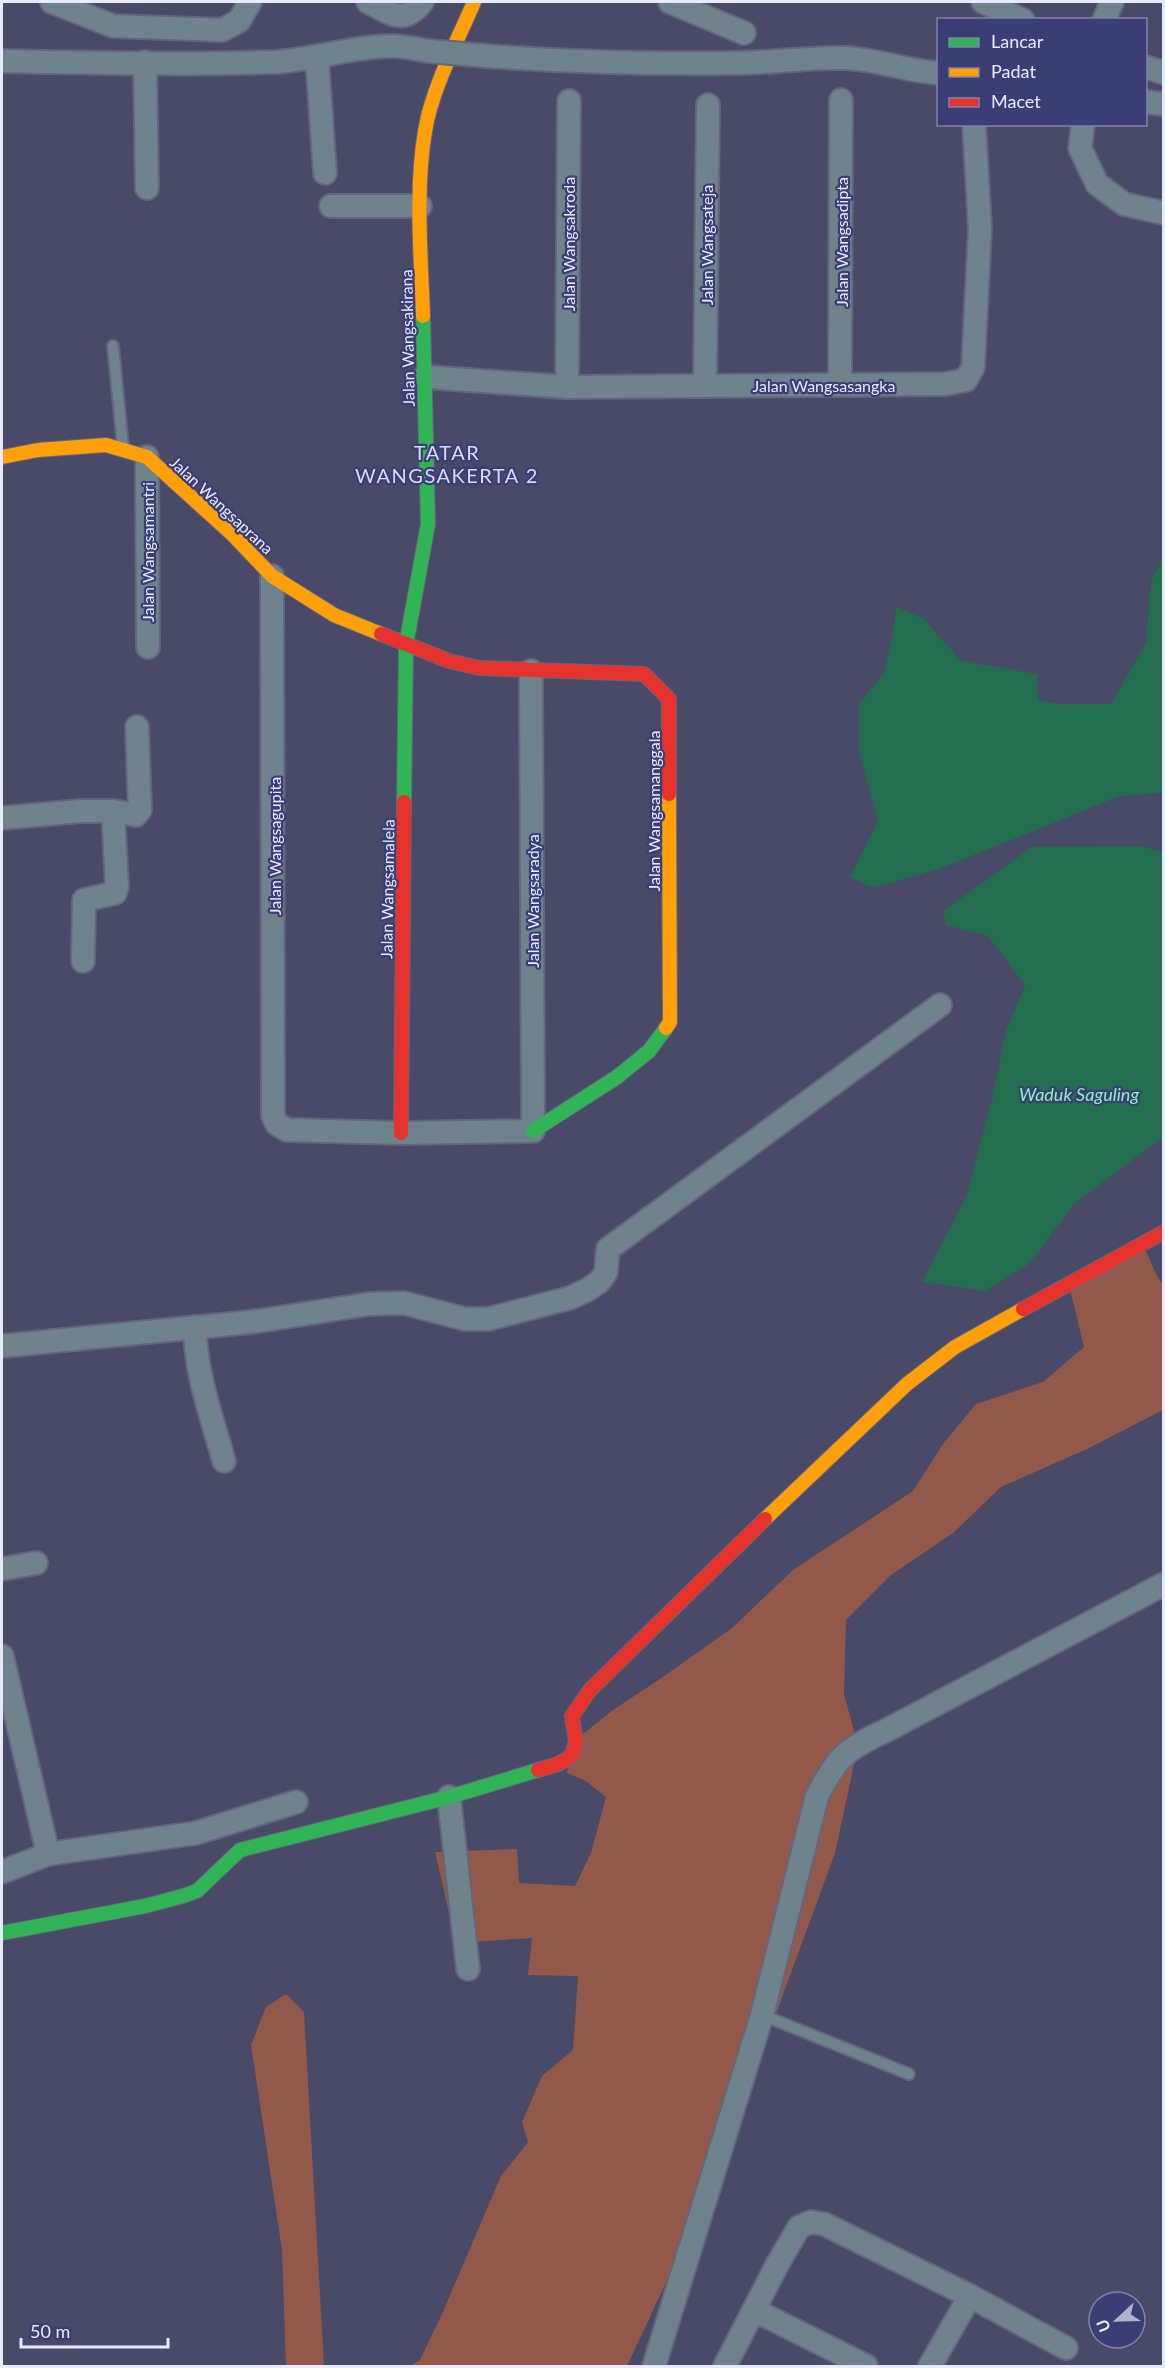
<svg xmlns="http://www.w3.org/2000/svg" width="1165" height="2368" font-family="Lato,sans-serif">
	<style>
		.green { fill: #92594a }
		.water { fill: #236e4e }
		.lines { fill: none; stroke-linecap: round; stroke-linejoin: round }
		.lane-casing { stroke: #64667d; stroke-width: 14 }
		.street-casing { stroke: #64667d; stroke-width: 26 }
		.fast-casing { stroke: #64667d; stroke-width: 16 }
		.slow-casing { stroke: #64667d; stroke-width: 16 }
		.jam-casing { stroke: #64667d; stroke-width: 16 }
		.lane { stroke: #6f838d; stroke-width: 10 }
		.street { stroke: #6f838d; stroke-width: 22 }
		.fast { stroke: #30b455; stroke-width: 14 }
		.slow { stroke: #ff9f0a; stroke-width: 14 }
		.jam { stroke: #e5322d; stroke-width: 14 }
		.street-bridge-casing { stroke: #64667d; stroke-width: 26; stroke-linecap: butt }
		.street-bridge { stroke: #6f838d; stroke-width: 22 }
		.labels { text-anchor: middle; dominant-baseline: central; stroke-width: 4.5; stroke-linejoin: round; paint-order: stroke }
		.street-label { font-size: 16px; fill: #e8ebff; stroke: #3b3e74 }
		.water-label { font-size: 18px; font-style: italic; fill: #86f2b8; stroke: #3b3e74 }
		.quarter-label { font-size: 20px; letter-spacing: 1.5px; fill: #d7dbf5; stroke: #3b3e74 }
	</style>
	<rect width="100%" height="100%" fill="#484a67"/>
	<g class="green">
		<polygon points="1145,1249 1158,1278 1163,1284 1163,1410 1087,1449 1001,1487 953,1533 891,1575 846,1620 844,1694 858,1746 835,1853 719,2169 627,2366 410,2366 420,2360 442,2314 501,2176 528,2142 522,2122 542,2076 573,2050 578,1976 528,1975 532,1938 456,1943 435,1852 517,1849 519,1883 575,1886 591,1853 606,1797 586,1781 567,1773 573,1742 613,1710 660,1679 732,1628 793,1570 913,1491 943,1444 976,1404 1043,1382 1084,1347 1070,1289"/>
		<polygon points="286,1994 304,2012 324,2366 286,2366 282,2250 251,2045 266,2007"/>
	</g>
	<g class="water">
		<polygon points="1163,557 1163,793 1120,796 939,869 873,888 850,877 878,821 859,751 859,704 884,673 892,638 896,607 923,618 961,661 1037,674 1038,700 1059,704 1111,704 1146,643 1151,582"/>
		<polygon points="1140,846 1163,852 1163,1137 1075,1203 1029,1264 985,1291 922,1282 966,1197 992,1100 1005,1034 1025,985 988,936 946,925 943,911 1032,847"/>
	</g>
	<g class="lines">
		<g class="lane-casing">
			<g id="lane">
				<polyline points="113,346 123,447"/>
				<polyline points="762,2015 909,2074"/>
			</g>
		</g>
		<g class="street-casing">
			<g id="street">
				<polyline points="52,2 113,26 222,30 239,21 250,2"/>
				<path d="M368 2C390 13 404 26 422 2"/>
				<polyline points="670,2 744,33"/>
				<polyline points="983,2 1023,20"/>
				<polyline points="1104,20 1112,2"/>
				<path d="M487 56C570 62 652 64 734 63 771 63 807 57 844 58 877 59 906 71 938 73"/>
				<polyline points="317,58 325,173"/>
				<path d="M2 61C92 63 184 65 275 62 314 60 353 46 392 46 404 46 416 49 428 51"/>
				<polyline points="145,62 147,188"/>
				<polyline points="1146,67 1164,73"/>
				<polyline points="1146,102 1164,104"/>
				<polyline points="1083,124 1080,148 1097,184 1124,204 1164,213"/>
				<polyline points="331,206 420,206"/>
				<polyline points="425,377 567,387 945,384 966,380 973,367 980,229 974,124"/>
				<polyline points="840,385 841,100"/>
				<polyline points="705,386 708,105"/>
				<polyline points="567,387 569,101"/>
				<polyline points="147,457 148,647"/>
				<polyline points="272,576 273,1098 273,1116 277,1124 287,1130 401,1133 533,1131 531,671"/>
				<polyline points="2,818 81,811 113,811 136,815 140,810 137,727"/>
				<polyline points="83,961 84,900 115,893 117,887 113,811"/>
				<path d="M195 1327C195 1372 212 1418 224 1461"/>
				<polyline points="2,1346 251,1322 369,1304 404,1303 465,1319 488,1319 570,1298 587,1290 599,1282 606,1272 608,1249 940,1005"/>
				<polyline points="2,1569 36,1563"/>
				<polyline points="2,1656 48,1854"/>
				<polyline points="449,1797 468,1969"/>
				<polyline points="2,1872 48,1854 196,1833 296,1802"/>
				<polyline points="754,2310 866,2366"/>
				<path d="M654 2366 762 2015 817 1796C838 1756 846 1749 887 1730L1164 1584"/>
				<polyline points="725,2366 777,2265 799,2227 811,2222 824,2224 970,2296 1066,2348"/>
				<polyline points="930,2366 970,2296"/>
			</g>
		</g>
		<g class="fast-casing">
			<g id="fast">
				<polyline points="404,802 406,645 428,524 423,316"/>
				<polyline points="533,1131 617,1077 649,1051 666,1028"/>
				<polyline points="2,1933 145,1906 183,1896 197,1891 240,1850 449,1797 538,1770"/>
			</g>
		</g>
		<g class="slow-casing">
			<g id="slow">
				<path d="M423 316C421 255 415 192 425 131 432 88 457 42 474 2"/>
				<polyline points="2,457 38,450 106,445 147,457 232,534 272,576 334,615 381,634"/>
				<polyline points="666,1028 670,1022 669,794"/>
				<polyline points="765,1519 907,1384 955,1347 1023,1309"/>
			</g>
		</g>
		<g class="jam-casing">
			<g id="jam">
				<polyline points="381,634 449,661 479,668 644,674 669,699 669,794"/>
				<polyline points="401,1133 404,802"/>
				<polyline points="1023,1309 1164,1232"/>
				<polyline points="538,1770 558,1764 572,1756 576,1742 572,1716 590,1690 765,1519"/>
			</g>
		</g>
		<use href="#lane" class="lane"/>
		<use href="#street" class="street"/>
		<use href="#fast" class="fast"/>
		<use href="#slow" class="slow"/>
		<use href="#jam" class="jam"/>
		<g class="street-bridge-casing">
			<polyline id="street-bridge" points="428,51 487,56"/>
		</g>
		<use href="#street-bridge" class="street-bridge"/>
	</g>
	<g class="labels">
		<g class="street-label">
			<text transform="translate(841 242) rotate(-90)">Jalan Wangsadipta</text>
			<text transform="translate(568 244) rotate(-90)">Jalan Wangsakroda</text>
			<text transform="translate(706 245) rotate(-90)">Jalan Wangsateja</text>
			<text transform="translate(407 338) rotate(-91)">Jalan Wangsakirana</text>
			<text x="824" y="385">Jalan Wangsasangka</text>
			<text transform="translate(222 505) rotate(43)">Jalan Wangsaprana</text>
			<text transform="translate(147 552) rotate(-90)">Jalan Wangsamantri</text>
			<text transform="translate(653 811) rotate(-90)">Jalan Wangsamanggala</text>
			<text transform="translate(274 846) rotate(-90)">Jalan Wangsagupita</text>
			<text transform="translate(387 889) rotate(-89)">Jalan Wangsamalela</text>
			<text transform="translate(532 901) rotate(-90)">Jalan Wangsaradya</text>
		</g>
		<g class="water-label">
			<text x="1079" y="1094">Waduk Saguling</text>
		</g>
		<g class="quarter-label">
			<text x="447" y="452">TATAR<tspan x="447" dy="23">WANGSAKERTA 2</tspan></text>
		</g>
	</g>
	<rect width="1165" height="2368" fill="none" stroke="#e8ebff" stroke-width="6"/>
	<rect x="937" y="18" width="210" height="108" fill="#3b3e74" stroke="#8083ac" stroke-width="1.5"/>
	<rect x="949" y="38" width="30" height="9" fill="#30b455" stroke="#8083ac" stroke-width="1.5"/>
	<text x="991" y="48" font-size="18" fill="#e8ebff">Lancar</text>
	<rect x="949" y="68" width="30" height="9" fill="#ff9f0a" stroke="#8083ac" stroke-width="1.5"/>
	<text x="991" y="78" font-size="18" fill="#e8ebff">Padat</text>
	<rect x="949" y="98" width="30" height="9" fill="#e5322d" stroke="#8083ac" stroke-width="1.5"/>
	<text x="991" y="108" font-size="18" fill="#e8ebff">Macet</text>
	<g transform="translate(1117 2320) rotate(248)"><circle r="28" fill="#3b3e74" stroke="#8083ac" stroke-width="1.5"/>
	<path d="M0-4.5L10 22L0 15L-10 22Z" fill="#b0b3ca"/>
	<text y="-9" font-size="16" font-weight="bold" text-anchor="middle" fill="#e8ebff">U</text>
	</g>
	<path d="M21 2338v9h147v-9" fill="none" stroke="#e8ebff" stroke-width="3"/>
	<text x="30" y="2338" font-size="18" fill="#e8ebff" stroke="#3b3e74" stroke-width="4.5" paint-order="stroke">50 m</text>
</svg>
